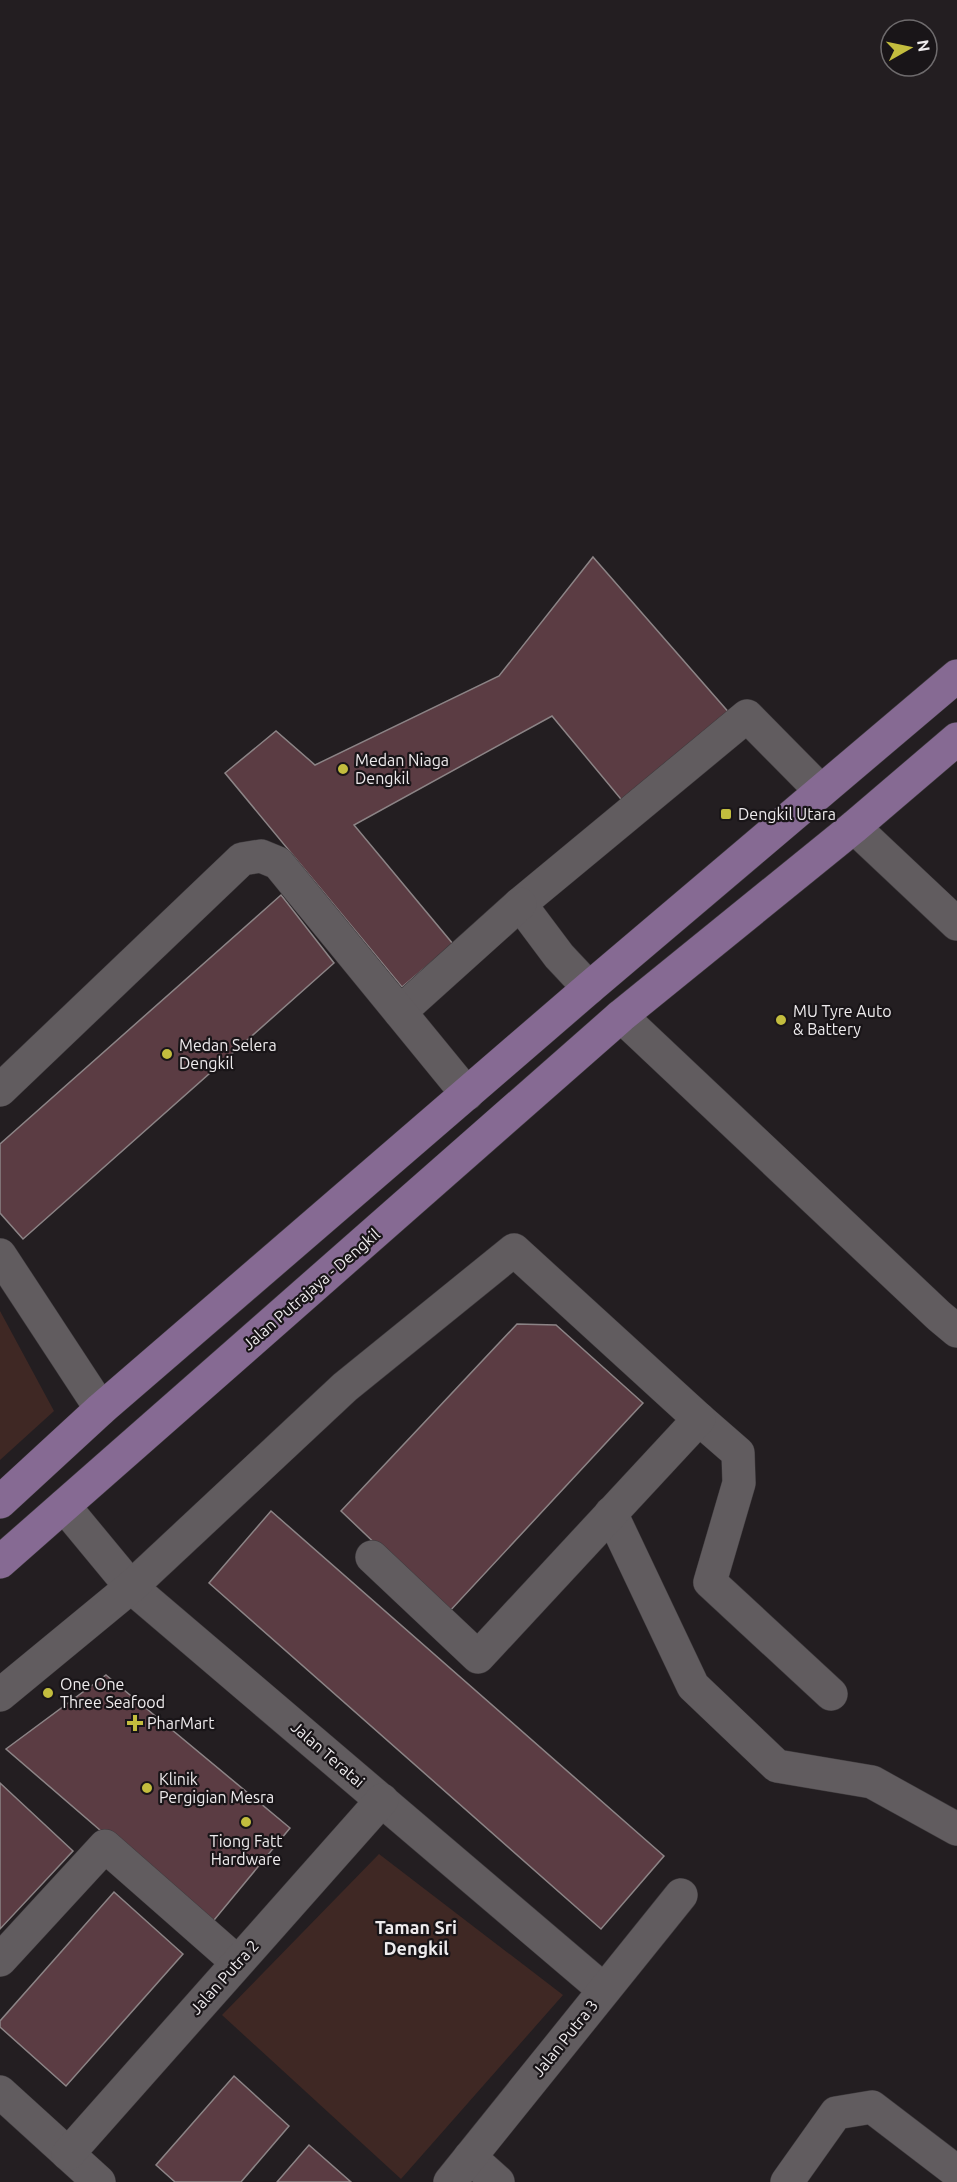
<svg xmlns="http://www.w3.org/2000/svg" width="957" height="2182" font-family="Ubuntu,sans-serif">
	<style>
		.green { fill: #3f2824 }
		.building { fill: #5b3c43; stroke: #8c8486; stroke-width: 1.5 }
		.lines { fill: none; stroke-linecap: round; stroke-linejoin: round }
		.minor-casing { stroke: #3e3a3d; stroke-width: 34 }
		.major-casing { stroke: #3e3a3d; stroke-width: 34 }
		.minor { stroke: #615c5f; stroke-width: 33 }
		.major { stroke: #866a93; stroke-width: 33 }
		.poi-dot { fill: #c3bd3e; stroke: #191518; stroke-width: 2 }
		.labels { text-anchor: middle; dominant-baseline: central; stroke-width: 4.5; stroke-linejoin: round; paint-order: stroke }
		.poi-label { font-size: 16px; fill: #eeebed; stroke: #191518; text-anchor: start }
		.street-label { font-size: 16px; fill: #eeebed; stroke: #191518 }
		.neighbourhood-label { font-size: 18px; font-weight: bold; fill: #eeebed; stroke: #191518 }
	</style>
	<rect width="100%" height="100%" fill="#231e21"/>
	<g class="green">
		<polygon points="0,1311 54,1411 0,1460"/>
		<polygon points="379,1854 563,1995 401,2179 222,2015"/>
	</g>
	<g class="building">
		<polygon points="593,557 731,715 625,804 552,716 354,825 453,944 402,987 225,773 276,731 315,765 499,676"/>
		<polygon points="281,895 334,963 23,1239 0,1213 0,1144"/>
		<polygon points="517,1324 556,1325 643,1403 448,1613 341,1511"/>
		<polygon points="271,1511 664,1856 601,1929 209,1583"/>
		<polygon points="106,1675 290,1828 210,1925 6,1749"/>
		<polygon points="0,1783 73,1851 0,1929"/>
		<polygon points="114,1892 183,1954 66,2086 0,2027 0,2021"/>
		<polygon points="234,2076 289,2126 241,2182 175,2182 156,2165"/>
		<polygon points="309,2145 351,2182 277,2182"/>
	</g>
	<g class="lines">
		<g class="minor-casing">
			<g id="minor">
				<polyline points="854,827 957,924"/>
				<polyline points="589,988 559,956 520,904 747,716 821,791"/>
				<polyline points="400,1012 520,904"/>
				<polyline points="621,1016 939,1316 957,1331"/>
				<polyline points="0,1090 242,859 261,856 278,863 467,1094"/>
				<polyline points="0,1255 101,1409"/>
				<polyline points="699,1419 738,1453 739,1483 710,1582 831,1694"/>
				<polyline points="64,1506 131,1587 604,1990"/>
				<polyline points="611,1513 693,1686 777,1766 872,1782 957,1829"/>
				<polyline points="0,1695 131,1587 345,1387 514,1250 699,1419 478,1657 372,1557"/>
				<polyline points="0,1960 105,1846 237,1962"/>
				<polyline points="0,2092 99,2182"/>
				<polyline points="68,2154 382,1800"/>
				<polyline points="470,2157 498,2182"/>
				<polyline points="450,2182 681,1895"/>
				<polyline points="787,2182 836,2113 872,2107 957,2172"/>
			</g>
		</g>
		<g class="major-casing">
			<g id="major">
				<polyline points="0,1502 101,1409 589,988 957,676"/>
				<polyline points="0,1562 621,1016 854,827 957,739"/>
			</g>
		</g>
		<use href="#minor" class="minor"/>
		<use href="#major" class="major"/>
	</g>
	<g class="poi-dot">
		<circle cx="343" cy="769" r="6"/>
		<rect x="720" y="808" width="12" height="12" rx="3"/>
		<circle cx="781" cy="1020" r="6"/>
		<circle cx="167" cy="1054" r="6"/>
		<circle cx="48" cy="1693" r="6"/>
		<path d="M132 1714h6v6h6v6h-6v6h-6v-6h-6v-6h6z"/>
		<circle cx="147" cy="1788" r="6"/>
		<circle cx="246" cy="1822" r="6"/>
	</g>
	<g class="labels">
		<g class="poi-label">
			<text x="355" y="760">Medan Niaga<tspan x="355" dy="18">Dengkil</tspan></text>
			<text x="738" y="814">Dengkil Utara</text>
			<text x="793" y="1011">MU Tyre Auto<tspan x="793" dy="18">&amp; Battery</tspan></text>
			<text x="179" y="1045">Medan Selera<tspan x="179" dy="18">Dengkil</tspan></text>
			<text x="60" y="1684">One One<tspan x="60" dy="18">Three Seafood</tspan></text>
			<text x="147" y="1723">PharMart</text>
			<text x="159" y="1779">Klinik<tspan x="159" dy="18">Pergigian Mesra</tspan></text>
			<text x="246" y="1841" text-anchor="middle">Tiong Fatt<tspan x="246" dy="18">Hardware</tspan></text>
		</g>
		<g class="street-label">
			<text transform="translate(311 1289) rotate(-41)">Jalan Putrajaya - Dengkil</text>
			<text transform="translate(328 1754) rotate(41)">Jalan Teratai</text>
			<text transform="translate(224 1977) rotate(-48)">Jalan Putra 2</text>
			<text transform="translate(565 2038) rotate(-51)">Jalan Putra 3</text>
		</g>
		<g class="neighbourhood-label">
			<text x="416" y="1927">Taman Sri<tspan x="416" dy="21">Dengkil</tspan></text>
		</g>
	</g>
	<g transform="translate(909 48) rotate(81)"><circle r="28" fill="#191518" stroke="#6e6b6d" stroke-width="1.5"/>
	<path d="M0-4.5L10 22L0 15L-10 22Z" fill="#c3bd3e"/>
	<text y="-9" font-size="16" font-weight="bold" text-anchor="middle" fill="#eeebed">N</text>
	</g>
</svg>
